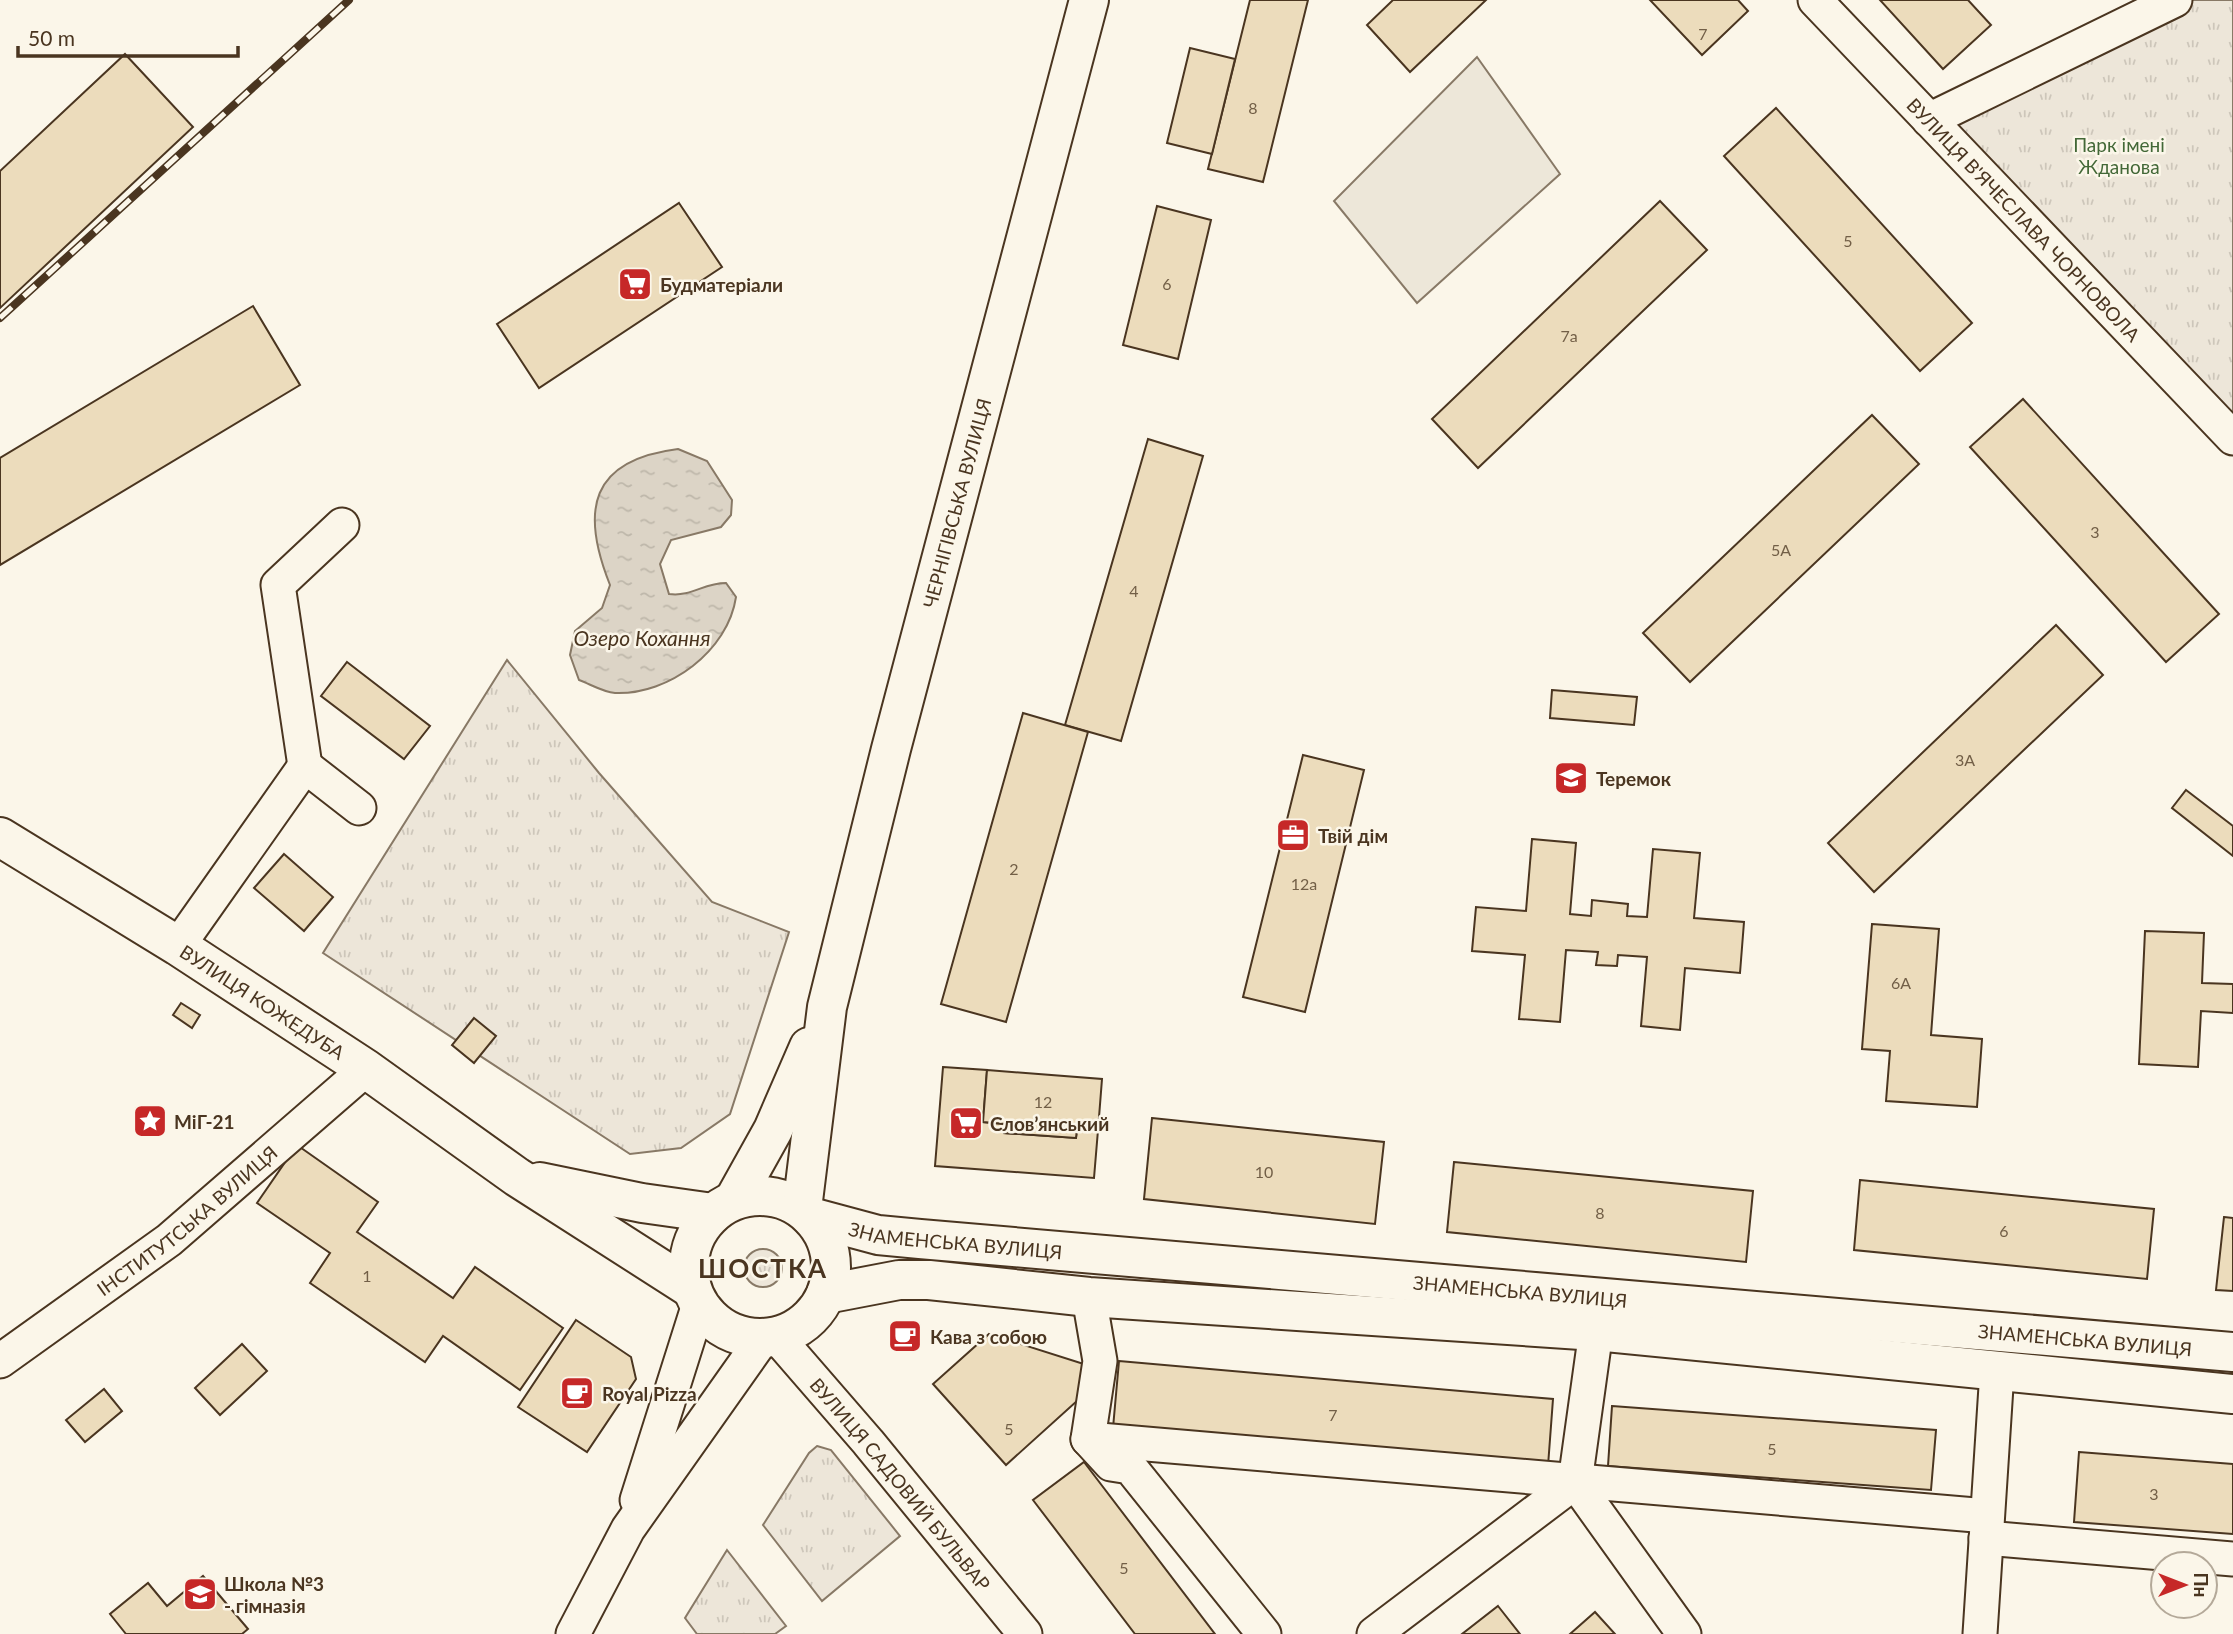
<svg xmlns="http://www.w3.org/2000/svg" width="2233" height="1634" font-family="Lato,sans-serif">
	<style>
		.grass { fill: url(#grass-tufts); stroke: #887966; stroke-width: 2 }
		.parking { fill: #ede7d9; stroke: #887966; stroke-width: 2 }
		.water { fill: url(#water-ripples); stroke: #887966; stroke-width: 2 }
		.building { fill: #ecdcbc; stroke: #4a3520; stroke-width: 2 }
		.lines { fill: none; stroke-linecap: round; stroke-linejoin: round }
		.minor-casing { stroke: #4a3520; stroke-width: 37 }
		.major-casing { stroke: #4a3520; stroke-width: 42 }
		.minor { stroke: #fbf6e9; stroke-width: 33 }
		.major { stroke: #fbf6e9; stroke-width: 38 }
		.rail-casing { stroke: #4a3520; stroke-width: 8 }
		.rail { stroke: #fbf6e9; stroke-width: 5; stroke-dasharray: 16; stroke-linecap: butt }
		.labels { text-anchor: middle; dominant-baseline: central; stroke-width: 5; stroke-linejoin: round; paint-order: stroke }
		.number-label { font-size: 16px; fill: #725f47 }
		.park-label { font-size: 19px; fill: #436837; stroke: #fbf6e9 }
		.street-label { font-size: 19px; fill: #4a3520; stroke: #fbf6e9 }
		.poi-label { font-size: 19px; font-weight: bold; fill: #4a3520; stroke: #fbf6e9; text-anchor: start }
		.water-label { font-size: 21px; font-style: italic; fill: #4a3520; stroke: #fbf6e9 }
		.district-label { font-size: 26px; font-weight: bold; letter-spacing: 2px; fill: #4a3520; stroke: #fbf6e9 }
	</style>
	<defs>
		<pattern id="grass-tufts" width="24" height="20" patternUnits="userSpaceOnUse" patternTransform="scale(1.75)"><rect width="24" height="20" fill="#ede6d9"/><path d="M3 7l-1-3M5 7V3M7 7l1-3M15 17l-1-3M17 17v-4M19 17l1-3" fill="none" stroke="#cdc6ba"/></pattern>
		<pattern id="water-ripples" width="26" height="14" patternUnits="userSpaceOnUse" patternTransform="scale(1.75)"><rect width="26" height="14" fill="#dcd4c6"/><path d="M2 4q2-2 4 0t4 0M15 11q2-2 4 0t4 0" fill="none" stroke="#beb7aa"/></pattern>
	</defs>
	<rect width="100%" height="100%" fill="#fbf6e9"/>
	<g class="grass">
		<polygon points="2175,0 2233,0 2233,441 1929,120"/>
		<polygon points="507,660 599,773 712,902 789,932 730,1114 681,1148 630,1154 323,953"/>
		<circle cx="763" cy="1268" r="19"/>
		<polygon points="817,1446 831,1450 900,1536 822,1601 763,1525 809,1453"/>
		<polygon points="727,1550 786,1626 775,1634 697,1634 685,1618"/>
	</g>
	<polygon class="parking" points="1477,57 1560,174 1417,303 1334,201"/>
	<path class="water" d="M678 449 707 461 732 500 731 515 721 527 671 540 660 564 669 594C692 597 703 583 726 583L736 597C728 651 669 695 615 693 603 692 590 684 579 680L570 655 575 631 602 608 610 585C580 510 590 460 678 449Z"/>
	<g class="building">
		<polygon points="1250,0 1308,0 1263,182 1208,169"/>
		<polygon points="1393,0 1486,0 1410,72 1367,25"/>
		<polygon points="1650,0 1738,0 1748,11 1702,55"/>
		<polygon points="1880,0 1968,0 1991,25 1943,69"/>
		<polygon points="1190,48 1235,59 1212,154 1167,143"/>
		<polygon points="125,54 193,127 0,308 0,171"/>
		<polygon points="1776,108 1972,323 1920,371 1724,156"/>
		<polygon points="1660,201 1707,250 1478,468 1432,419"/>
		<polygon points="679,203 722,267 539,388 497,324"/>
		<polygon points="1157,206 1211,220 1178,359 1123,345"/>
		<polygon points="253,306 300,385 0,565 0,458"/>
		<polygon points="2023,399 2219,614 2166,662 1970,447"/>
		<polygon points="1872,415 1919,464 1690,682 1643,633"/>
		<polygon points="1148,439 1203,456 1121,741 1065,725"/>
		<polygon points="2056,625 2103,675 1874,892 1828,843"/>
		<polygon points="347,662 430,726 404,759 321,696"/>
		<polygon points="1552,690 1637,697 1634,725 1550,718"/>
		<polygon points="1023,713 1088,732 1006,1022 941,1004"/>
		<polygon points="1303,755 1364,770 1305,1012 1243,997"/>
		<polygon points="2186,790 2233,826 2233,856 2172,808"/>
		<polygon points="1532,839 1576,843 1570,914 1591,916 1592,900 1628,904 1627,916 1647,917 1653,849 1700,853 1694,918 1744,922 1740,973 1685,968 1680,1030 1641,1026 1647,957 1618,955 1617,966 1596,965 1598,952 1566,950 1560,1022 1519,1019 1525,955 1472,951 1476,907 1526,911"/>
		<polygon points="284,854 333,897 304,931 254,888"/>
		<polygon points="1872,924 1939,929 1931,1035 1982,1039 1977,1107 1886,1101 1890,1051 1862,1049"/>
		<polygon points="2145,931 2204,933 2202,983 2233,984 2233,1013 2201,1011 2198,1067 2139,1064"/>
		<polygon points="181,1003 200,1015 192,1028 173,1015"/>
		<polygon points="474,1018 496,1036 474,1063 452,1045"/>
		<polygon points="943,1067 987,1070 983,1122 1005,1124 1004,1133 1076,1138 1077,1129 1098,1130 1094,1178 935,1166"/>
		<polygon points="987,1070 1102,1079 1098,1130 1077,1129 1076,1138 1004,1133 1005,1124 983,1122"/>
		<polygon points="1152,1118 1384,1142 1375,1224 1144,1199"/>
		<polygon points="297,1145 378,1202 357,1232 453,1298 475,1267 563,1328 520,1390 443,1336 425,1362 310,1283 330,1253 257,1203"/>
		<polygon points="1454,1162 1753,1191 1746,1262 1447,1232"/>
		<polygon points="1860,1180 2154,1209 2147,1279 1854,1250"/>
		<polygon points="2224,1217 2233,1218 2233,1291 2216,1290"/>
		<polygon points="576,1320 631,1357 636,1379 587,1452 518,1407"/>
		<polygon points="989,1334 1090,1366 1088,1391 1006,1465 933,1384"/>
		<polygon points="242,1344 267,1371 220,1415 195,1388"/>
		<polygon points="1119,1361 1553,1399 1548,1466 1113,1428"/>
		<polygon points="104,1389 122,1411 85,1442 66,1420"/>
		<polygon points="1612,1406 1936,1430 1931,1490 1608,1466"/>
		<polygon points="2079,1452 2233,1464 2233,1534 2074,1522"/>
		<polygon points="1084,1462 1215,1634 1135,1634 1033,1500"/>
		<polygon points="203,1576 248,1629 242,1634 126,1634 110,1614 148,1583 167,1606"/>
		<polygon points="1498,1606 1520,1634 1462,1634"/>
		<polygon points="1595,1612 1615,1634 1570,1634"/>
	</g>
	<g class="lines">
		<g class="minor-casing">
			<g id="minor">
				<path id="s1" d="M1815 0 2233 438"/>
				<polyline points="1929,120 2175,0"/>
				<polyline points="305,766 278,585 342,525"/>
				<polyline points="178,946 305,766 359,808"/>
				<polyline points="1089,1297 1100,1361 1088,1439 1111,1464 1130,1467 1264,1634"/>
				<polyline points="1596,1331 1575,1482 1684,1634"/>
				<path id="s2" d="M777 1337 868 1442 1025 1634"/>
				<path id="s3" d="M0 1361 169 1240 366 1069"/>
				<polyline points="1088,1439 1987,1516"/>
				<polyline points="637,1500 699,1304"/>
				<polyline points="1986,1538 2233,1559"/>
				<polyline points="573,1634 628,1529 763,1338"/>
				<polyline points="1374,1634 1575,1482"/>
				<polyline points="1980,1634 1997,1371"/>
			</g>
		</g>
		<g class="major-casing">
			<g id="major">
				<path id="s4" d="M0 837 178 946 366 1069 517 1177 692 1289"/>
				<polyline points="540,1182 642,1203 713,1213"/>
				<circle cx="760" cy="1267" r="71"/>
				<polyline points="734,1200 773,1130 809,1047"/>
				<path id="s5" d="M802 1209 827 1007 891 749 1089 0"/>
				<path id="s6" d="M811 1217 878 1235 920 1239 2233 1352"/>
				<polyline points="826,1294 899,1280 929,1280 1089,1297 1596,1331 2233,1394"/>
			</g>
		</g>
		<use href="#minor" class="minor"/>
		<use href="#major" class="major"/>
		<g class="rail-casing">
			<polyline id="rail" points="0,318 349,0"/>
		</g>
		<use href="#rail" class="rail"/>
	</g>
	<defs>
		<g id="supermarket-square" transform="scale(1.75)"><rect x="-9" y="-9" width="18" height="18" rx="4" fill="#c62828" stroke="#fbf6e9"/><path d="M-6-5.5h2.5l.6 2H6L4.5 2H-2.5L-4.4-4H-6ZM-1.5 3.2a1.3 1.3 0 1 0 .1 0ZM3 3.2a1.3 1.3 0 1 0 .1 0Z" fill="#fff"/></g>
		<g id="school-square" transform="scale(1.75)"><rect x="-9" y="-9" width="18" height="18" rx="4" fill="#c62828" stroke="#fbf6e9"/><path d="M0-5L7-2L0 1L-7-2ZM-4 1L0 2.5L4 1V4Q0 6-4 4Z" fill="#fff"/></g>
		<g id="office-square" transform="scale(1.75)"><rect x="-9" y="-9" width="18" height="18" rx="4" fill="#c62828" stroke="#fbf6e9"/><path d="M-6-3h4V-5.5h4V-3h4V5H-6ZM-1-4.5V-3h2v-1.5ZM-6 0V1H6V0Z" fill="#fff"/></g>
		<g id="sight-square" transform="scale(1.75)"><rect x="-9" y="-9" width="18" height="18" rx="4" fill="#c62828" stroke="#fbf6e9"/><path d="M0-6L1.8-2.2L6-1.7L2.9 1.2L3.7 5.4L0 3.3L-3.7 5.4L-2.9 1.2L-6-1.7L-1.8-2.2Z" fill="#fff"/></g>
		<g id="cafe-square" transform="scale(1.75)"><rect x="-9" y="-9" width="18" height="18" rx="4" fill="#c62828" stroke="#fbf6e9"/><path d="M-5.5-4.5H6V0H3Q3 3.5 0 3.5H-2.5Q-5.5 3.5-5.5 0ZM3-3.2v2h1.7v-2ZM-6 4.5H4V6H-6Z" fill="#fff"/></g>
	</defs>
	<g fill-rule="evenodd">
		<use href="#supermarket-square" x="635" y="284"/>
		<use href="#school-square" x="1571" y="778"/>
		<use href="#office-square" x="1293" y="835"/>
		<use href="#sight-square" x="150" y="1121"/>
		<use href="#supermarket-square" x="966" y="1123"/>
		<use href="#cafe-square" x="905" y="1336"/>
		<use href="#cafe-square" x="577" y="1393"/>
		<use href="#school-square" x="200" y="1594"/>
	</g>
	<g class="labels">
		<g class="number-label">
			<text x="1703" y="33">7</text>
			<text x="1253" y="107">8</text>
			<text x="1848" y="240">5</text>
			<text x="1167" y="283">6</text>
			<text x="1569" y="335">7а</text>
			<text x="2095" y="531">3</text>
			<text x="1781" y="549">5А</text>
			<text x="1134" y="590">4</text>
			<text x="1965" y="759">3А</text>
			<text x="1014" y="868">2</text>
			<text x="1304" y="883">12а</text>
			<text x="1901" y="982">6А</text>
			<text x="1043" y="1101">12</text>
			<text x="1264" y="1171">10</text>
			<text x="1600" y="1212">8</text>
			<text x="2004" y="1230">6</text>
			<text x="367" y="1275">1</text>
			<text x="1333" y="1414">7</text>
			<text x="1009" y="1428">5</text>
			<text x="1772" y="1448">5</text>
			<text x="2154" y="1493">3</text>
			<text x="1124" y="1567">5</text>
		</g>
		<g class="park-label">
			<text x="2119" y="144">Парк імені<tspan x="2119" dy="22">Жданова</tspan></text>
		</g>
		<g class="street-label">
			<text stroke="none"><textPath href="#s1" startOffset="303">ВУЛИЦЯ В'ЯЧЕСЛАВА ЧОРНОВОЛА</textPath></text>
			<text stroke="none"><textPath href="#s5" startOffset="724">ЧЕРНІГІВСЬКА ВУЛИЦЯ</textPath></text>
			<text stroke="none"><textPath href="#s4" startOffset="310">ВУЛИЦЯ КОЖЕДУБА</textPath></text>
			<text stroke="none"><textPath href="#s3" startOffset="234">ІНСТИТУТСЬКА ВУЛИЦЯ</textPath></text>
			<text stroke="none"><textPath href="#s6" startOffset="147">ЗНАМЕНСЬКА ВУЛИЦЯ</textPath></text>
			<text stroke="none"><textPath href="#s6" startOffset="714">ЗНАМЕНСЬКА ВУЛИЦЯ</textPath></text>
			<text stroke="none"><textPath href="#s6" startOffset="1281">ЗНАМЕНСЬКА ВУЛИЦЯ</textPath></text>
			<text stroke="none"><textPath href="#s2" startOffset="192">ВУЛИЦЯ САДОВИЙ БУЛЬВАР</textPath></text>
		</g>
		<g class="poi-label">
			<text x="660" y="284">Будматеріали</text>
			<text x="1596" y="778">Теремок</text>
			<text x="1318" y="835">Твій дім</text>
			<text x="174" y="1121">МіГ-21</text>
			<text x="990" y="1123">Слов’янський</text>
			<text x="930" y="1336">Кава з собою</text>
			<text x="602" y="1393">Royal Pizza</text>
			<text x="224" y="1583">Школа №3<tspan x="224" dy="22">- гімназія</tspan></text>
		</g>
		<g class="water-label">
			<text x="642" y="637">Озеро Кохання</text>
		</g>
		<g class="district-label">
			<text x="763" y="1268">ШОСТКА</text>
		</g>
	</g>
	<g transform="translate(2184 1585) rotate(90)"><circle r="33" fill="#fbf6e9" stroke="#b4a999" stroke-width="2"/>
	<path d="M0-5L12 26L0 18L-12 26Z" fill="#c62828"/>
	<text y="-10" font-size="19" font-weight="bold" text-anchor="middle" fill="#4a3520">Пн</text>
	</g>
	<path d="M18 46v10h220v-10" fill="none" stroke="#4a3520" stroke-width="3.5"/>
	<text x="28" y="46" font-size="21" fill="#4a3520" stroke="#fbf6e9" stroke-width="5" paint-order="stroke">50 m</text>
</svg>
